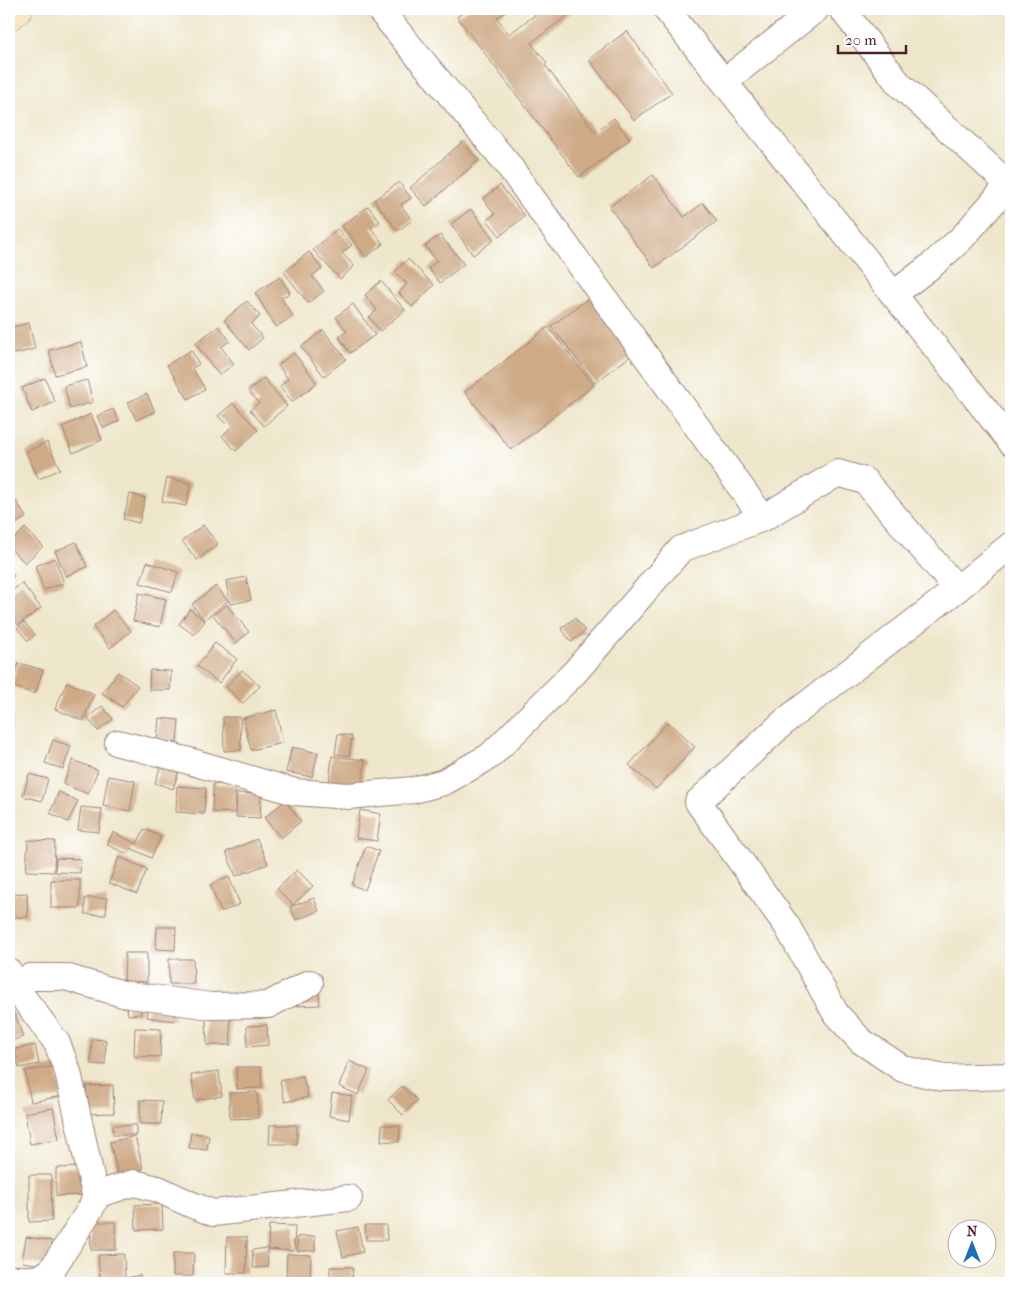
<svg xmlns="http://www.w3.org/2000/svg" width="1020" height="1292" font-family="'IM FELL French Canon',serif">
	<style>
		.building { fill: #cfaa87 }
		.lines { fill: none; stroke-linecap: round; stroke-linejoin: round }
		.minor-casing { stroke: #9c827a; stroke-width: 28 }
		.secondary-casing { stroke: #9c827a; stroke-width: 29 }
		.minor { stroke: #fff; stroke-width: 26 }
		.secondary { stroke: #f9e7c3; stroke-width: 28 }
	</style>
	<rect width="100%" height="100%" fill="#fff"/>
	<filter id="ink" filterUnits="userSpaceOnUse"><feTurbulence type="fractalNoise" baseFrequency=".02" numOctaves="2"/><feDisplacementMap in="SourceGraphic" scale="10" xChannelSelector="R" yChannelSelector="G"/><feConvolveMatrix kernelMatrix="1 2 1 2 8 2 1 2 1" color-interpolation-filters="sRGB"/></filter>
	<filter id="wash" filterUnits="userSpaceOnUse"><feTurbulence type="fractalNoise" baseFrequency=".0096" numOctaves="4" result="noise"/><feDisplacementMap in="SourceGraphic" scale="20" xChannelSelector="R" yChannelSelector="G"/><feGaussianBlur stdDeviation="1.12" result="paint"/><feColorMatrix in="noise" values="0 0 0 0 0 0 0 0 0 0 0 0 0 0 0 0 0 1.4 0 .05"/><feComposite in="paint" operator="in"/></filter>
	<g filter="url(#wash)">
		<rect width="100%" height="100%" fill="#eee6ca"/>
		<g id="blocks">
			<g class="building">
				<polygon points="468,9 510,9 497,18 509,34 535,15 531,9 576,9 531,43 547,63 545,65 595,132 614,118 630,139 579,177 457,17"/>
				<polygon points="627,31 672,93 634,120 589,59"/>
				<polygon points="462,142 479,160 426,206 410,188"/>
				<polygon points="653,175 684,217 703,203 717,221 654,268 609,207"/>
				<polygon points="399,182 411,198 401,205 412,220 398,231 374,200"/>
				<polygon points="500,185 525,216 500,236 487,220 495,214 483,199"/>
				<polygon points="368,206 380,222 371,228 383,244 366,257 342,226"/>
				<polygon points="471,209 494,240 473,255 451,224"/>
				<polygon points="337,229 352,245 342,253 354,266 340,279 313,250"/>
				<polygon points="440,235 464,264 440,283 428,268 437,261 425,246"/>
				<polygon points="309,252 322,269 312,276 324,291 308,303 284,272"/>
				<polygon points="408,259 434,285 412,307 399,293 407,284 395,272"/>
				<polygon points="280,277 290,293 281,298 293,316 276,327 255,293"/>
				<polygon points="381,281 405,310 380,331 369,317 377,310 365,295"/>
				<polygon points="593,295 637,351 595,383 551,326"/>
				<polygon points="247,301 260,316 251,324 263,338 249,350 224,320"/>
				<polygon points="353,304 375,335 350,353 339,337 347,331 336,317"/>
				<polygon points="29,323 35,349 11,355 9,346 9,328"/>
				<polygon points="219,326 230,341 221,347 234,364 219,375 195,343"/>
				<polygon points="548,327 594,385 511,450 465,392"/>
				<polygon points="323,330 346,359 324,376 301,347"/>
				<polygon points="81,342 87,367 55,375 49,350"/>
				<polygon points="191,350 199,364 192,368 205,389 188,399 167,365"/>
				<polygon points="294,353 317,383 292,402 280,386 288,379 278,365"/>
				<polygon points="45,378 55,402 32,412 22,388"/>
				<polygon points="264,378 287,406 264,426 250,410 259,403 248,391"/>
				<polygon points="87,380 93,402 70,409 64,386"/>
				<polygon points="147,394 155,412 136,420 128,402"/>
				<polygon points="233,403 258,430 236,451 222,436 230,428 218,416"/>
				<polygon points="113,409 119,421 104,428 97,416"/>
				<polygon points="91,414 102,440 73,453 62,427"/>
				<polygon points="47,442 60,469 39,479 26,452"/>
				<polygon points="167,478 191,483 186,506 162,501"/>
				<polygon points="130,494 145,498 139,523 123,519"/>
				<polygon points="16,501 26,517 9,528 9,506"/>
				<polygon points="203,525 218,544 197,560 182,541"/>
				<polygon points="25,528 43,546 25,563 9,547 9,544"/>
				<polygon points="76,542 87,567 66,576 55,551"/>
				<polygon points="55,558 64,583 44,590 35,566"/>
				<polygon points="147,562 178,572 172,592 140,583"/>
				<polygon points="9,569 14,576 9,581"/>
				<polygon points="246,577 251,600 230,604 226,581"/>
				<polygon points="22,583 41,608 18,625 9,613 9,593"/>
				<polygon points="216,586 228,601 204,620 192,604"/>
				<polygon points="139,593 166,599 160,627 133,621"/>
				<polygon points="227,605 249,632 236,643 213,615"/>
				<polygon points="190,609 205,621 194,635 179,624"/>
				<polygon points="113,610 131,631 110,648 93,627"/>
				<polygon points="575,618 585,631 571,642 561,628"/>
				<polygon points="24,622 35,635 28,641 17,628"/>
				<polygon points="215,643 237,659 219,683 197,666"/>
				<polygon points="19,663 43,670 35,694 11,686"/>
				<polygon points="150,670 171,671 170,690 149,690"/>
				<polygon points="242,670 260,686 243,703 226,687"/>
				<polygon points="118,672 138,686 122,707 102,693"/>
				<polygon points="67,682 94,694 83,721 55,709"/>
				<polygon points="102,706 113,719 98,731 87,718"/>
				<polygon points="276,710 283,743 251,750 243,718"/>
				<polygon points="9,717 13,718 10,740 9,739"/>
				<polygon points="223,717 240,717 241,750 224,751"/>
				<polygon points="159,718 179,720 177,743 157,741"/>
				<polygon points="668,722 695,747 656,789 629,765"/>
				<polygon points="338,734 352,736 349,756 335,754"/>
				<polygon points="53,740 71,746 63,769 45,763"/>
				<polygon points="292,747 318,753 312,777 286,772"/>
				<polygon points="332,756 365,760 362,786 329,783"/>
				<polygon points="73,760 98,770 88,794 63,784"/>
				<polygon points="161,765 179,771 173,789 155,783"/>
				<polygon points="29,774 48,779 42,801 23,796"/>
				<polygon points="108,776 135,781 130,811 103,806"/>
				<polygon points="213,784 235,785 235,813 212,812"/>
				<polygon points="177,786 206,788 204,814 176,812"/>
				<polygon points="59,792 78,801 68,822 50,813"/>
				<polygon points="237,793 261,794 260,818 236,817"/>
				<polygon points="285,801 301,821 281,838 264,818"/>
				<polygon points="81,807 102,809 99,832 78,830"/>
				<polygon points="360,810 381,814 377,841 356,838"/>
				<polygon points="144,829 161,837 151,858 131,848 128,854 107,845 113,832 137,844"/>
				<polygon points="257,839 268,864 236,876 226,852"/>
				<polygon points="28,840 55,841 54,872 26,871"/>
				<polygon points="366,846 379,851 365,890 352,885"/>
				<polygon points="119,857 147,869 137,894 109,883"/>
				<polygon points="56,858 81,859 80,873 55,872"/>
				<polygon points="297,870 313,886 293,905 277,889"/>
				<polygon points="229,877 240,904 221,912 210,885"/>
				<rect x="51" y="880" width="29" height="28"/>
				<polygon points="27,893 28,917 9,917 9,894"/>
				<polygon points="85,898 107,898 106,915 85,914"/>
				<polygon points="314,898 319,911 296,920 290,907"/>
				<polygon points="157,927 176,927 175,950 156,949"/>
				<polygon points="125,953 147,953 147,982 124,981"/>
				<polygon points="169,959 193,959 194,984 169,984"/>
				<polygon points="318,980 320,1005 296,1006 295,982"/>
				<polygon points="152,989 178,993 174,1021 147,1017"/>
				<polygon points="140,995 141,1014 128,1015 126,996"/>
				<polygon points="14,1012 23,1037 9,1041 9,1014"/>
				<polygon points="230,1018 231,1045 207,1045 206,1019"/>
				<polygon points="267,1025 268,1045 247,1047 247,1026"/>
				<polygon points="135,1028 161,1029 160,1057 134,1056"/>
				<polygon points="92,1039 106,1040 105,1065 91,1064"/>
				<polygon points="35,1045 39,1064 19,1068 15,1049"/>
				<polygon points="349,1061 369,1070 358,1095 339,1086"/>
				<polygon points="56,1066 62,1096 31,1102 25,1071"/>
				<polygon points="236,1067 261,1067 262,1088 237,1089"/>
				<polygon points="219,1071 222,1096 195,1100 191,1075"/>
				<polygon points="303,1076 308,1097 285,1102 280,1081"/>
				<polygon points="113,1085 114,1113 87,1114 86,1086"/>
				<polygon points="402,1086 417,1100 403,1115 388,1100"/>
				<polygon points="257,1092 258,1118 230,1119 229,1093"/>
				<polygon points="332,1093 352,1096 349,1120 329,1116"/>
				<polygon points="140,1100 162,1101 161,1124 140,1124"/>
				<polygon points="53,1108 59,1139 30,1144 25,1113"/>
				<rect x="113" y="1125" width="23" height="10"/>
				<polygon points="270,1125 297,1125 297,1144 269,1144"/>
				<polygon points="382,1125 400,1126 399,1142 381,1141"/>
				<polygon points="191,1133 209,1135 207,1150 189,1148"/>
				<polygon points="135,1136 143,1169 118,1175 110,1142"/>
				<polygon points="82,1167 83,1195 56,1196 56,1168"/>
				<polygon points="29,1175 51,1175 52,1221 29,1222"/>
				<polygon points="162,1204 163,1229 136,1230 135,1205"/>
				<polygon points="90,1222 115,1222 116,1250 91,1250"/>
				<polygon points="269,1225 295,1226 294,1251 268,1249"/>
				<polygon points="365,1225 386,1225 387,1240 366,1240"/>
				<polygon points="358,1227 363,1252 343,1257 337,1231"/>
				<polygon points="315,1236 315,1251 297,1251 297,1237"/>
				<polygon points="26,1237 52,1241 48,1266 22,1262"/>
				<polygon points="227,1237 247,1237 246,1273 226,1273"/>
				<polygon points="267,1248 268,1267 253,1268 252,1250"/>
				<polygon points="173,1253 194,1253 193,1276 173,1276"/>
				<polygon points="124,1254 125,1278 100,1279 98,1255"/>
				<polygon points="287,1254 311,1255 310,1281 286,1280"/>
				<polygon points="330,1267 353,1267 352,1283 330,1283"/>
				<polygon points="140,1275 142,1283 119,1283 118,1280"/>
			</g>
		</g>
	</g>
	<g filter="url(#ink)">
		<use href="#blocks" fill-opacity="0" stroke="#9c827a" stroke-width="1"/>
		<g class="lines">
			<g class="minor-casing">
				<g id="minor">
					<polyline points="379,9 506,162 763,518"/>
					<polyline points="666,9 1011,442"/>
					<polyline points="842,9 899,84 1008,184"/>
					<polyline points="725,81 816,9"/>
					<polyline points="894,294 932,265 962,238 1011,182"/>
					<polyline points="1011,545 957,589 785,721 698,802 787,926 836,1014 861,1041 903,1069 944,1078 1011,1076"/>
					<polyline points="118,743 182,759 295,792 348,796 414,790 444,782 490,756 575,672 681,549 763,518 838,473 865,481 957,589"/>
					<polyline points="9,972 13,984 57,1043 68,1072 95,1195 94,1202 91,1208 51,1271 38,1279 9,1279"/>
					<polyline points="13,984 30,977 65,977 123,994 211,1006 268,1005 310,983"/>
					<polyline points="95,1195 134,1183 158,1189 190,1204 213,1213 349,1198"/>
				</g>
			</g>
			<g class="secondary-casing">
				<polyline id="secondary" points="9,17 19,9"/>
			</g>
			<use href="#minor" class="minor"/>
			<use href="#secondary" class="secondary"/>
		</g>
	</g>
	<rect width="1020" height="1292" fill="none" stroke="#fff" stroke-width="30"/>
	<g transform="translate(972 1244)"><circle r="24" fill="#ffffff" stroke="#b7a5aa"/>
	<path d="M0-4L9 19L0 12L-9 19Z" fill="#1f6fb2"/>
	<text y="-8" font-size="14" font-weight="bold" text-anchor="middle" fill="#4a1f2b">N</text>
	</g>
	<path d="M838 45v8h68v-8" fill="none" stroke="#4a1f2b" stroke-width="2.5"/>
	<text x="845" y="45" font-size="15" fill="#4a1f2b" stroke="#ffffff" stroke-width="4" paint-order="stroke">20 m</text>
</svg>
